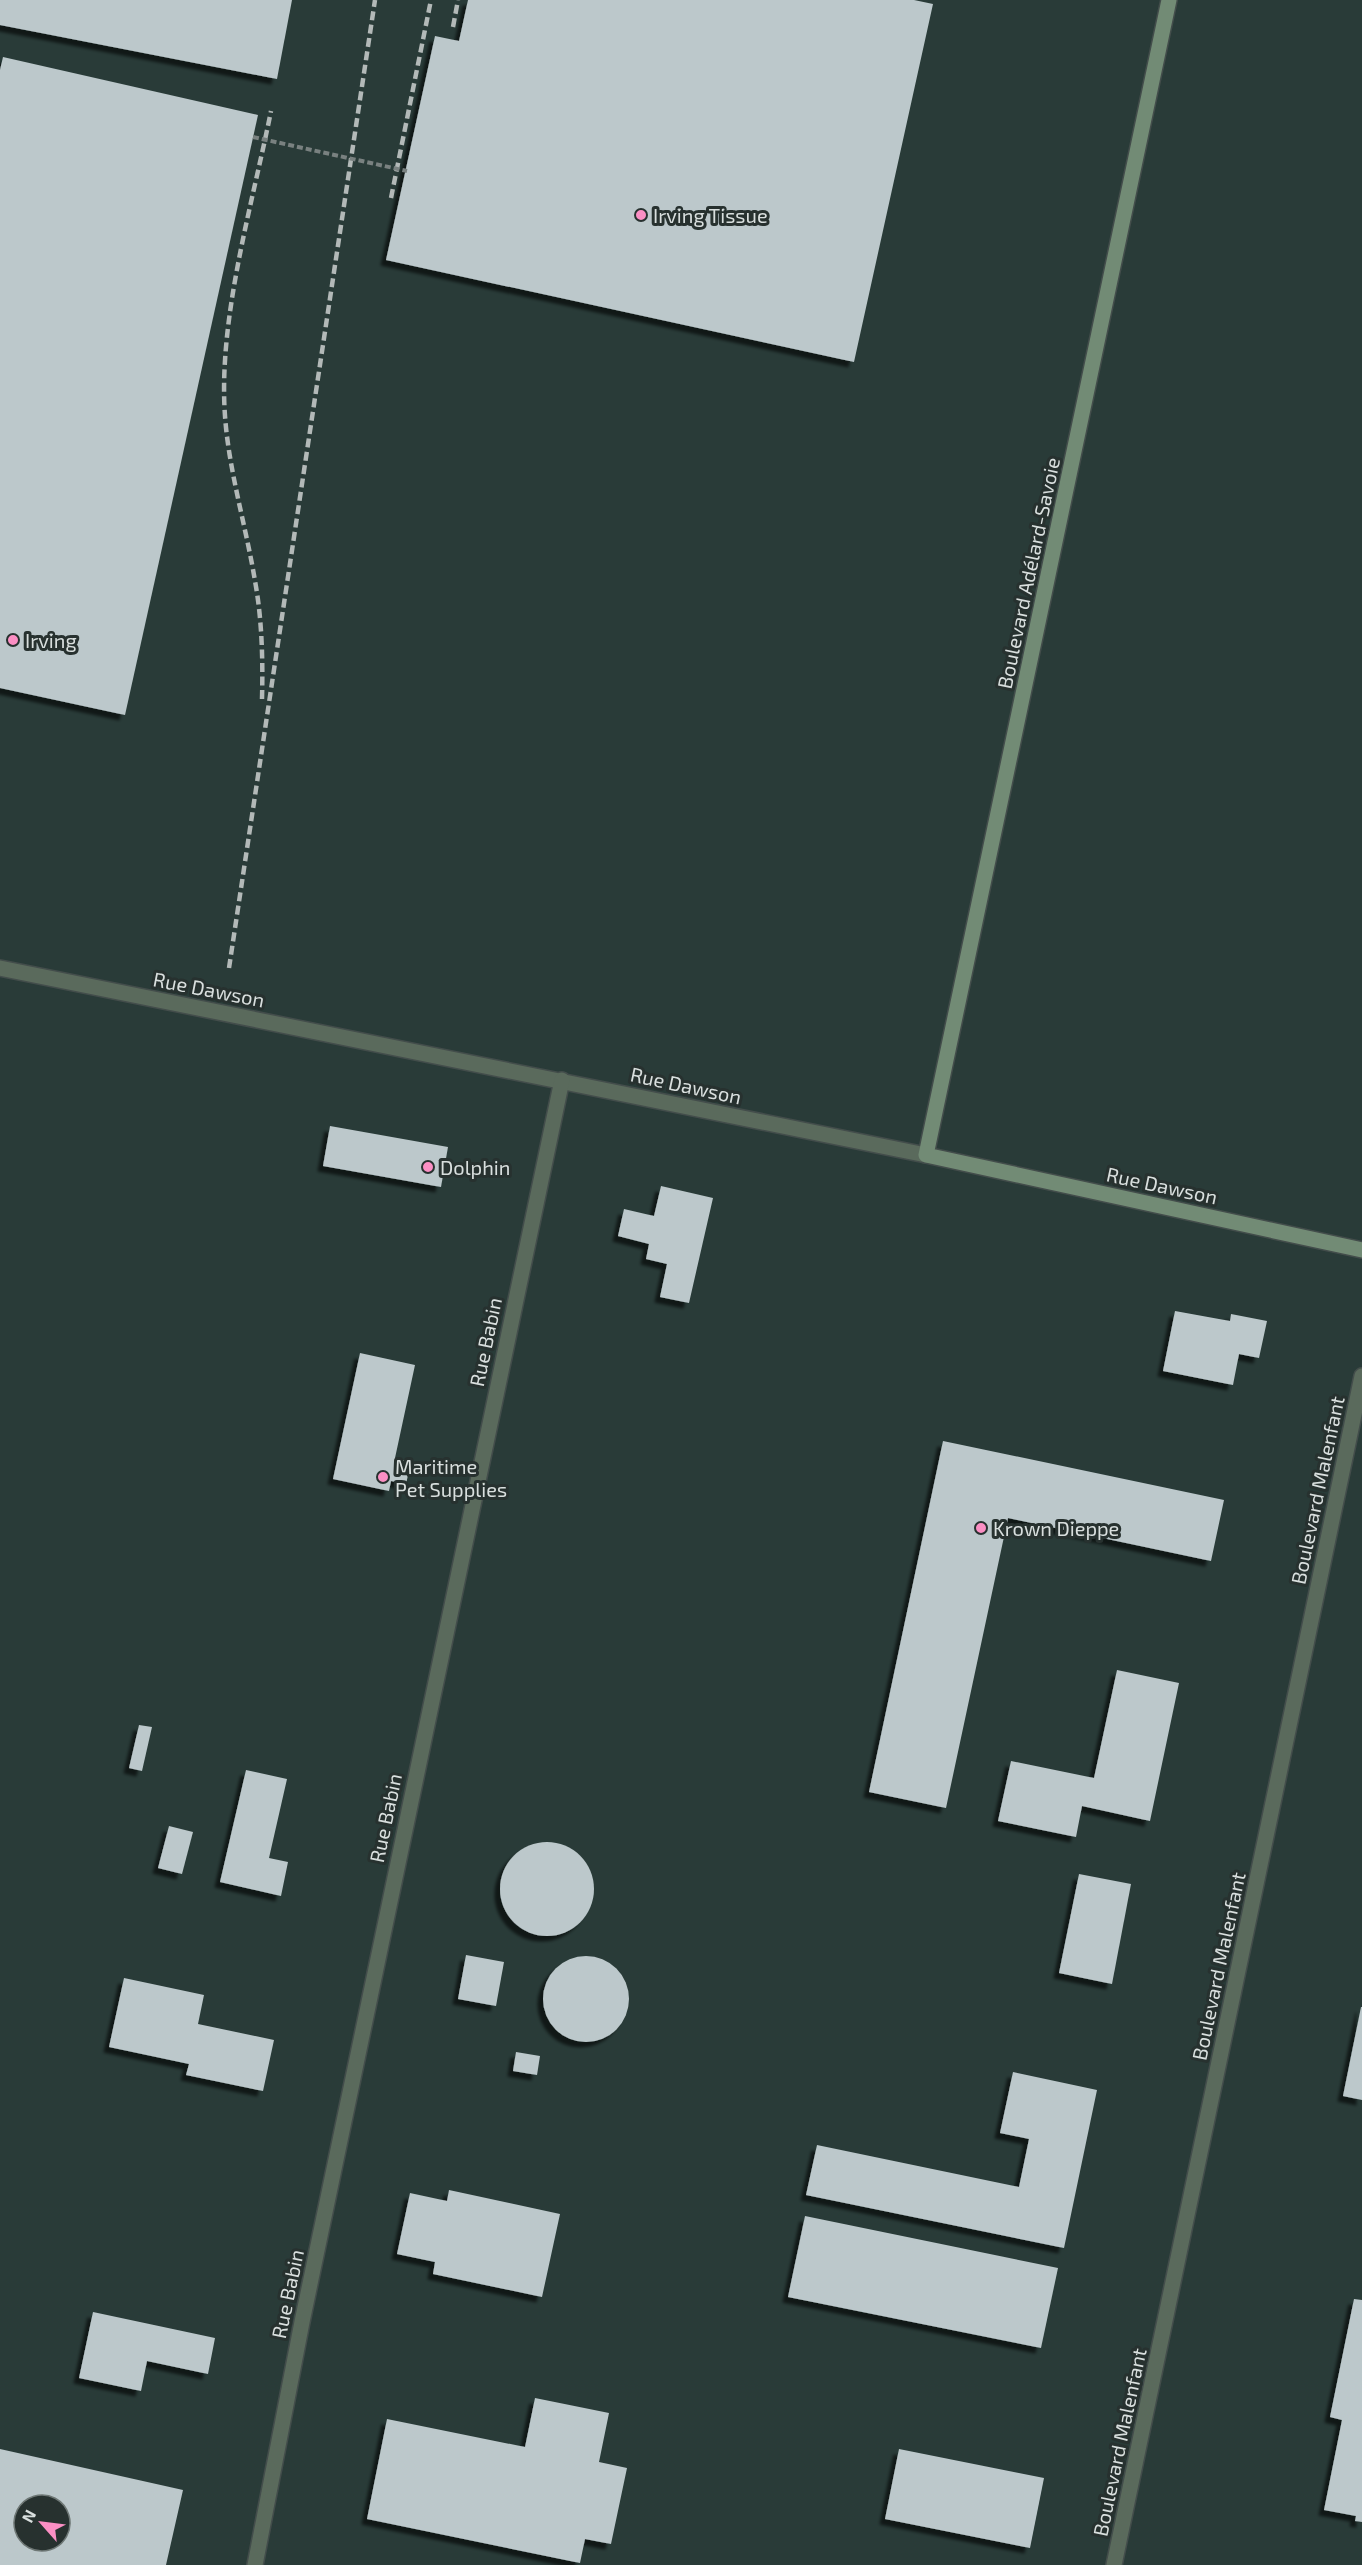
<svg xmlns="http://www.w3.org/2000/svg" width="1362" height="2565" font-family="'Exo 2',sans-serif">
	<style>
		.built { fill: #293b38; fill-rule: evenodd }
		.building { fill: #bcc8cb; fill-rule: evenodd; filter: url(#shadow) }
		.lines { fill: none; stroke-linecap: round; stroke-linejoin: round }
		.street-casing { stroke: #434d4b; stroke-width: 18 }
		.secondary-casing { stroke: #434d4b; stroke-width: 18 }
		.street { stroke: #5a6a5c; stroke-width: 15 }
		.secondary { stroke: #728b75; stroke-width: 15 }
		.rail { stroke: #b3b9b8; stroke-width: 4.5; stroke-dasharray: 9 4.5; stroke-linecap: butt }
		.path-bridge { stroke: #798180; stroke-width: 4; stroke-dasharray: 6 3; stroke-linecap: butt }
		.poi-dot { fill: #fb8fc4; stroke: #27312f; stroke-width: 2 }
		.labels { text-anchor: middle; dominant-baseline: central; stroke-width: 6; stroke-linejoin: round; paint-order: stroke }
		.poi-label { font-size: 20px; fill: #d9dfde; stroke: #27312f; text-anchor: start }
		.street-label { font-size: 20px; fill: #d9dfde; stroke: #27312f }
	</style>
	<defs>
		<filter id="shadow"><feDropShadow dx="-5.5" dy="5.5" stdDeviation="1.5" flood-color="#0009"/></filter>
	</defs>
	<rect width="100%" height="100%" fill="#27312f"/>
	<path class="built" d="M0 0H1362V2565H0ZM24 2505H60V2541H24Z"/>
	<g class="building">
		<polygon points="0,0 292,0 277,79 0,25"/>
		<polygon points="468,0 914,0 933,4 854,362 386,260 435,36 459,41"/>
		<polygon points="3,57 258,115 125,715 0,688 0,70"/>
		<polygon points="330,1126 448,1147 441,1187 323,1166"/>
		<polygon points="661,1186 713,1198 689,1303 660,1297 667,1264 646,1259 649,1244 618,1236 624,1209 654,1216"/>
		<polygon points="1175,1311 1230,1321 1231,1314 1267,1321 1259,1358 1239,1354 1233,1385 1163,1371"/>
		<polygon points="360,1353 415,1365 395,1458 411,1462 406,1484 391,1481 389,1491 333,1479"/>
		<polygon points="943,1441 1224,1500 1211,1561 1008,1518 946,1808 869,1792"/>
		<polygon points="1117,1670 1179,1683 1150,1821 1082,1806 1076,1837 998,1821 1011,1761 1094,1778"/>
		<polygon points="139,1725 152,1727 142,1771 129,1768"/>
		<polygon points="246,1770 287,1779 269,1858 288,1862 281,1896 220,1882"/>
		<polygon points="169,1826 193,1832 182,1874 158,1868"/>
		<circle cx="547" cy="1889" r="47"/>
		<polygon points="1079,1874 1131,1884 1112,1984 1059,1973"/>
		<polygon points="466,1955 504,1962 496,2006 458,1999"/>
		<circle cx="586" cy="1999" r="43"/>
		<polygon points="124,1978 204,1995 198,2024 274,2040 263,2091 186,2075 189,2064 109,2047"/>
		<polygon points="1361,2007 1362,2007 1362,2100 1343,2096"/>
		<polygon points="516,2052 540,2056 537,2075 513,2071"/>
		<polygon points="1013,2072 1097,2090 1064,2248 806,2195 817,2145 1019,2187 1029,2139 1000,2133"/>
		<polygon points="449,2190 560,2214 542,2297 433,2274 435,2262 397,2254 410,2193 447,2201"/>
		<polygon points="805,2216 1058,2268 1041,2348 788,2297"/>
		<polygon points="1354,2299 1362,2300 1362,2522 1355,2521 1356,2516 1324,2510 1342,2420 1330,2417"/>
		<polygon points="93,2312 215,2338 208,2374 147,2361 141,2391 79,2378"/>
		<polygon points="535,2398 609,2413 599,2462 627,2468 611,2544 585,2539 580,2563 367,2519 387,2419 525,2447"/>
		<path d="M0 2449 183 2490 166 2565H0ZM24 2505H60V2541H24Z"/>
		<polygon points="899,2449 1044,2478 1030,2548 885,2519"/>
	</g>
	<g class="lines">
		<g class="street-casing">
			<g id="street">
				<polyline points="0,968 926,1155"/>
				<polyline points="255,2565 302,2322 562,1080"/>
				<polyline points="1114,2565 1362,1376"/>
			</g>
		</g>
		<g class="secondary-casing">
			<polyline id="secondary" points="1169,0 926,1155 1362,1250"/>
		</g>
		<use href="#street" class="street"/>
		<use href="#secondary" class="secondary"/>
		<g class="rail">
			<polyline points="453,27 458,0"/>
			<polyline points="391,198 431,0"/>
			<path d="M262 699C263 660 262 619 255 581 246 526 229 472 225 416 218 319 252 206 271 111"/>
			<polyline points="229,968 375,0"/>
		</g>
		<polyline class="path-bridge" points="253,137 407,171"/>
	</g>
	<g class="poi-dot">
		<circle cx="641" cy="215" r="6"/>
		<circle cx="13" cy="640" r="6"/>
		<circle cx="428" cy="1167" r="6"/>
		<circle cx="383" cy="1477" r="6"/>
		<circle cx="981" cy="1528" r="6"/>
	</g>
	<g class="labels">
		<g class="poi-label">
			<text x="653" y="215">Irving Tissue</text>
			<text x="25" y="640">Irving</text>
			<text x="440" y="1167">Dolphin</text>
			<text x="395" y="1466">Maritime<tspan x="395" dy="23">Pet Supplies</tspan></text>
			<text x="993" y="1528">Krown Dieppe</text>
		</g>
		<g class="street-label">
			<text transform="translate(1028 573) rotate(-78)">Boulevard Adélard-Savoie</text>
			<text transform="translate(209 989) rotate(11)">Rue Dawson</text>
			<text transform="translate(686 1085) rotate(12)">Rue Dawson</text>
			<text transform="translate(1162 1185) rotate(12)">Rue Dawson</text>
			<text transform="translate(485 1342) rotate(-78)">Rue Babin</text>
			<text transform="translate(1317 1490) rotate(-78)">Boulevard Malenfant</text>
			<text transform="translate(385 1818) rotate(-78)">Rue Babin</text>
			<text transform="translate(1218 1966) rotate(-78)">Boulevard Malenfant</text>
			<text transform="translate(287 2294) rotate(-78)">Rue Babin</text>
			<text transform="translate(1119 2442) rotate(-78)">Boulevard Malenfant</text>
		</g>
	</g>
	<g transform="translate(42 2523) rotate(298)"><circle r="28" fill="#27312f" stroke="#6e7775" stroke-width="1.5"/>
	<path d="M0-4.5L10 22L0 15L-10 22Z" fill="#fb8fc4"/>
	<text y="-9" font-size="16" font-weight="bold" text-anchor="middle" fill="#d9dfde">N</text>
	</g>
</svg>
